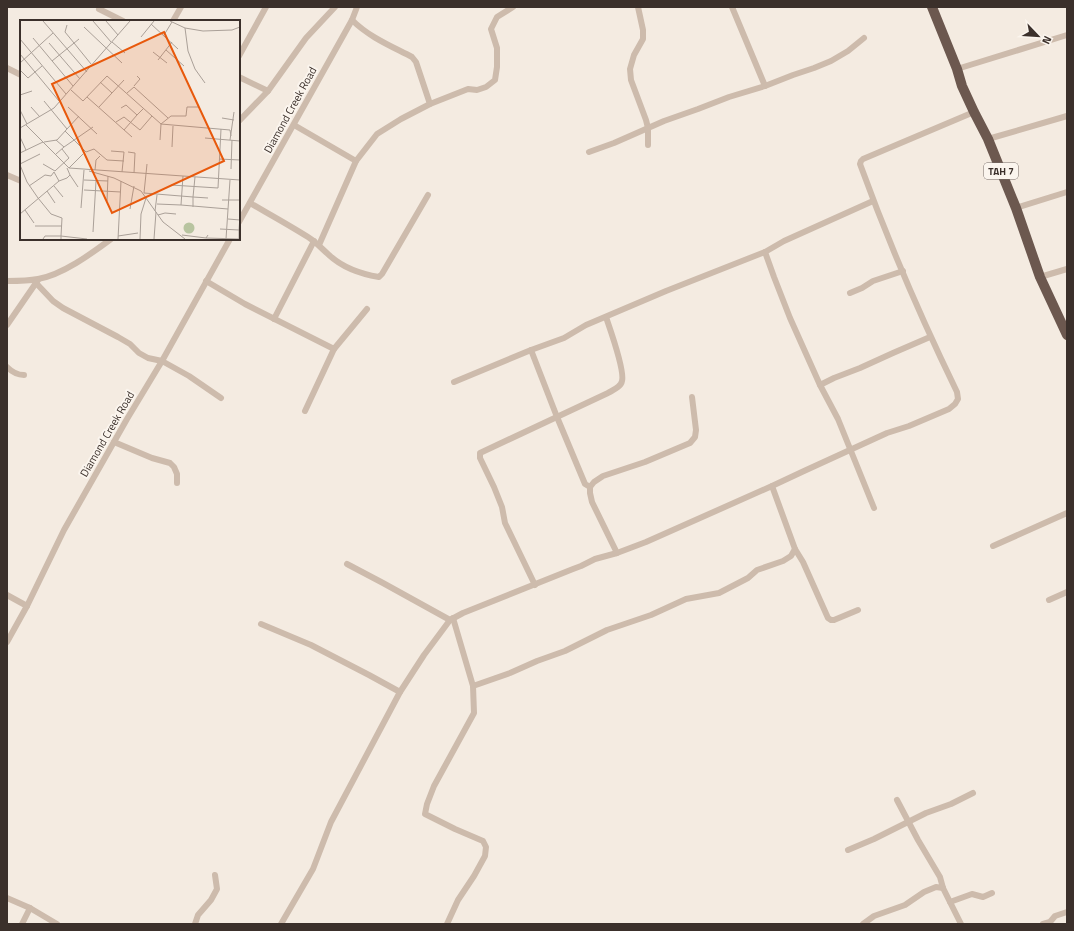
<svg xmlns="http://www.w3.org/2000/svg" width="1074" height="931" font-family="'Titillium Web',sans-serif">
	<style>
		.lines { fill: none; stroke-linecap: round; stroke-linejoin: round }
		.minor { stroke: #cdbbac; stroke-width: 6 }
		.trunk { stroke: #6c584f; stroke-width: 10 }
		.labels { text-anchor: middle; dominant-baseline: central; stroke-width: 4; stroke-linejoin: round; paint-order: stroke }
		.shield { fill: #fbf5ee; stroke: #756b66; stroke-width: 1 }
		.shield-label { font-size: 10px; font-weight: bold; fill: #3b302b }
		.street-label { font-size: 11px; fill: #3b302b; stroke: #fbf5ee }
		.inset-road { fill: none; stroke: #aaa098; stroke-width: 1 }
		.view { fill: #e8590c; fill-opacity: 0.15; stroke: #e8590c; stroke-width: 2 }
		.inset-edge { fill: none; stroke: #3b302b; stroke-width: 2 }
	</style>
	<rect width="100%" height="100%" fill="#f4ebe1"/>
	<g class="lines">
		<g class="minor">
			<polyline points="638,7 643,30 643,39 634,55 630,69 631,80 646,120 648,128 648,145"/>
			<polyline points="732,7 765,86"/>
			<polyline points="99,9 123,21"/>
			<path d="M352 20C369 37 391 46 412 57L416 62 430 104"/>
			<polyline points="173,21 181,7"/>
			<polyline points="239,56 266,7"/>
			<polyline points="7,68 21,75"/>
			<polyline points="957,69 1067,35"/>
			<polyline points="239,77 268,91"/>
			<polyline points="239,121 268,91 306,38 335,7"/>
			<polyline points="294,125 356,161"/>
			<polyline points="988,139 1067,116"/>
			<polyline points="589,152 614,143 664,121 698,109 729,97 765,86 793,75 814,68 831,61 848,51 864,38"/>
			<polyline points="7,175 21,181"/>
			<path d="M250 203C269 214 289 225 308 237 316 242 322 249 329 255 342 267 361 274 379 277L382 274 428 195"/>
			<polyline points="1016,208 1067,192"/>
			<polyline points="239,222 352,20 357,7"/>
			<polyline points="319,245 356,161 377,134 401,119 430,104 468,89 477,90 486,87 495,80 497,67 497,48 491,29 497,17 513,7"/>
			<polyline points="765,252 774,277 790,318 820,385 838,419 874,508"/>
			<polyline points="1040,277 1067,269"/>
			<path d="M7 281C17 281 28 281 38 279 62 275 91 254 111 239"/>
			<polyline points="206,281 245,304 334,349 367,309"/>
			<polyline points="36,283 53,301 63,308 118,337 130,344 139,353 148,358 162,361 189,376 221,398"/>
			<polyline points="850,293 862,288 873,281 903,271"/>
			<polyline points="274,319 314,241"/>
			<polyline points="7,325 38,280"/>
			<polyline points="531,350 557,417 585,484 590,487"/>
			<path d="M7 367C12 372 17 375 24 375"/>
			<polyline points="454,382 531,350 564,338 586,325 666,291 765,252 784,241 873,201"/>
			<polyline points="820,385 834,378 860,368 893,353 930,337"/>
			<polyline points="305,411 334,349"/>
			<polyline points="114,442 152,458 170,463 174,467 177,474 177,483"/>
			<polyline points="993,546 1067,513"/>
			<polyline points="795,549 803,562 828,618 831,620 834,620 858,610"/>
			<polyline points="617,553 592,502 590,493 590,487 594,482 603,476 645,462 690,443 695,437 696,430 692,397"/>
			<polyline points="347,564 383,583 450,620"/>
			<path d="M535 585 505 523 502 507 494 487 480 458V453L608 393C613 390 621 387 622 381 625 370 610 329 606 317"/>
			<polyline points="7,595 27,606"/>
			<polyline points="1049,600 1067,592"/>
			<polyline points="261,624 311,645 369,675 400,692"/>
			<polyline points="7,642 27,606 64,530 127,419 162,361 230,239"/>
			<polyline points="473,686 510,673 537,661 565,651 607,630 651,615 686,599 719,593 748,578 757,570 783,561 791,556 795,549 772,486"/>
			<polyline points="897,800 918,840 940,877 943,888 961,924"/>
			<polyline points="848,850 874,839 926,813 951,804 973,793"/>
			<polyline points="7,898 30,908 57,924"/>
			<polyline points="950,902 972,894 983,897 992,893"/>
			<polyline points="22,924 30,908"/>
			<polyline points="195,924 198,915 211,900 217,889 215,875"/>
			<path d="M281 924 313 869 331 822 400 692 424 655 450 620 463 613 573 569 581 566 595 559 617 553 646 542 772 486 804 471 887 433 909 426 949 409 955 404 958 399 957 392C921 318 888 241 860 164L861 161 863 159 974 112"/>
			<polyline points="447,924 458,900 474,876 485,856 486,847 483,841 455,829 425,814 427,804 434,786 474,713 473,686 453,618"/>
			<polyline points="863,924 874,916 905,905 924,892 936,887 943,888"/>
			<polyline points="1043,924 1050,922 1055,916 1067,912"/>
		</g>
		<polyline class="trunk" points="932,7 957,69 962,86 974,112 988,139 1016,208 1040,277 1067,335"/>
	</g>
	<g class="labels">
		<rect class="shield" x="984" y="163" width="34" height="16" rx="3"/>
		<g class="shield-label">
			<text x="1001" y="171">TAH 7</text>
		</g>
		<g class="street-label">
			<text transform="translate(290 110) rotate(-61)">Diamond Creek Road</text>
			<text transform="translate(107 434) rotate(-60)">Diamond Creek Road</text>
		</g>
	</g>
	<g transform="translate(20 20)">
		<rect width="220" height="220" fill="#f4ebe1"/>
		<path d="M163.5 208a5.5 5.5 0 1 1 11 0a5.5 5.5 0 1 1-11 0Z" fill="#b8c4a0"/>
		<path class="inset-road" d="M23 1 67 52M73 1 91 22M86 1 98 15M150 1 165 8 183 11 212 10 220 7M131 4 158 29M47 5 45 12 54 23M64 7 102 43M165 8 168 31 175 49 185 63M144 15 152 2M121 17 134 1M13 18 53 66M0 19 46 74M92 22 105 33M29 23 60 59M54 23 71 44M146 30 164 46M133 32 147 43M0 34 39 81M138 40 152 22M32 41 59 19M0 43 33 13M0 50 8 58 22 46M80 62 92 73M114 66 120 59 117 56M51 70 63 81 87 56 141 104 210 110 211 116M107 73 114 67 148 98M0 75 12 71M67 77 112 117M24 81 47 109 37 120 24 122M11 87 20 97M48 87 77 114M79 87 104 60M101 88 106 85 117 95 124 88M0 90 7 104M202 98 214 100M96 102 104 97 120 110 132 96M141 104 151 96H166L167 87H179M6 105 49 148 220 160M0 108 34 88 110 1M47 109 59 96M104 110 117 95M45 111 66 132 74 129 87 140 104 141M0 117 6 130M185 118 220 121M140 120 141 104M210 120 214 92M44 127 73 107M152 127 153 106M91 131 104 132 102 152M108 132 115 133 114 153M0 133 23 122M36 134 44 127 36 120M199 139 220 140M0 144 20 134M23 144 35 151 49 138 42 129M0 145 7 162 18 178 31 194 42 198 41 216H25L23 219M49 148 63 134M211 149 212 120M75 150 76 140 80 136M69 151 94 158 121 171 143 202 165 219M50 155 58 167M163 156 161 185 208 189M175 157 173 177 188 178M64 160 88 161M151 165 198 168 201 109M9 166 25 155 31 156 34 152 39 161M34 166 43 177M64 170 101 172M27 171 35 183M124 173 173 177V187M124 173 127 144M202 180H220M87 181 88 156M137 184 161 185M61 188 64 150M110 189 114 166M5 190 14 203M135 191 137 175M0 194 39 161 47 158 50 155 47 148M138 195 145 193 156 194M208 199 220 200M15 206H42M200 209 219 210V219M219 210 220 195M73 212 76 161M162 215 186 218 188 215M98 216 118 213M186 218 219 219M41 219V216L67 219M98 219 101 161M120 219 121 194 126 178M134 219 136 192M206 219 210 160"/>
		<path class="view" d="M144 12 204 141 92 193 32 64Z"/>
		<rect width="220" height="220" class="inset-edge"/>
	</g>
	<rect width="1074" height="931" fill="none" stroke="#3b302b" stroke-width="16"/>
	<g transform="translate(1038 36) rotate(115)" stroke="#fbf5ee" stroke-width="3" paint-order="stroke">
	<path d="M0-3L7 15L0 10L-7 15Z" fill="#3b302b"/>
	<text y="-6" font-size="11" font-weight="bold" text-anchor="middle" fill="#3b302b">N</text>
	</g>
</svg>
